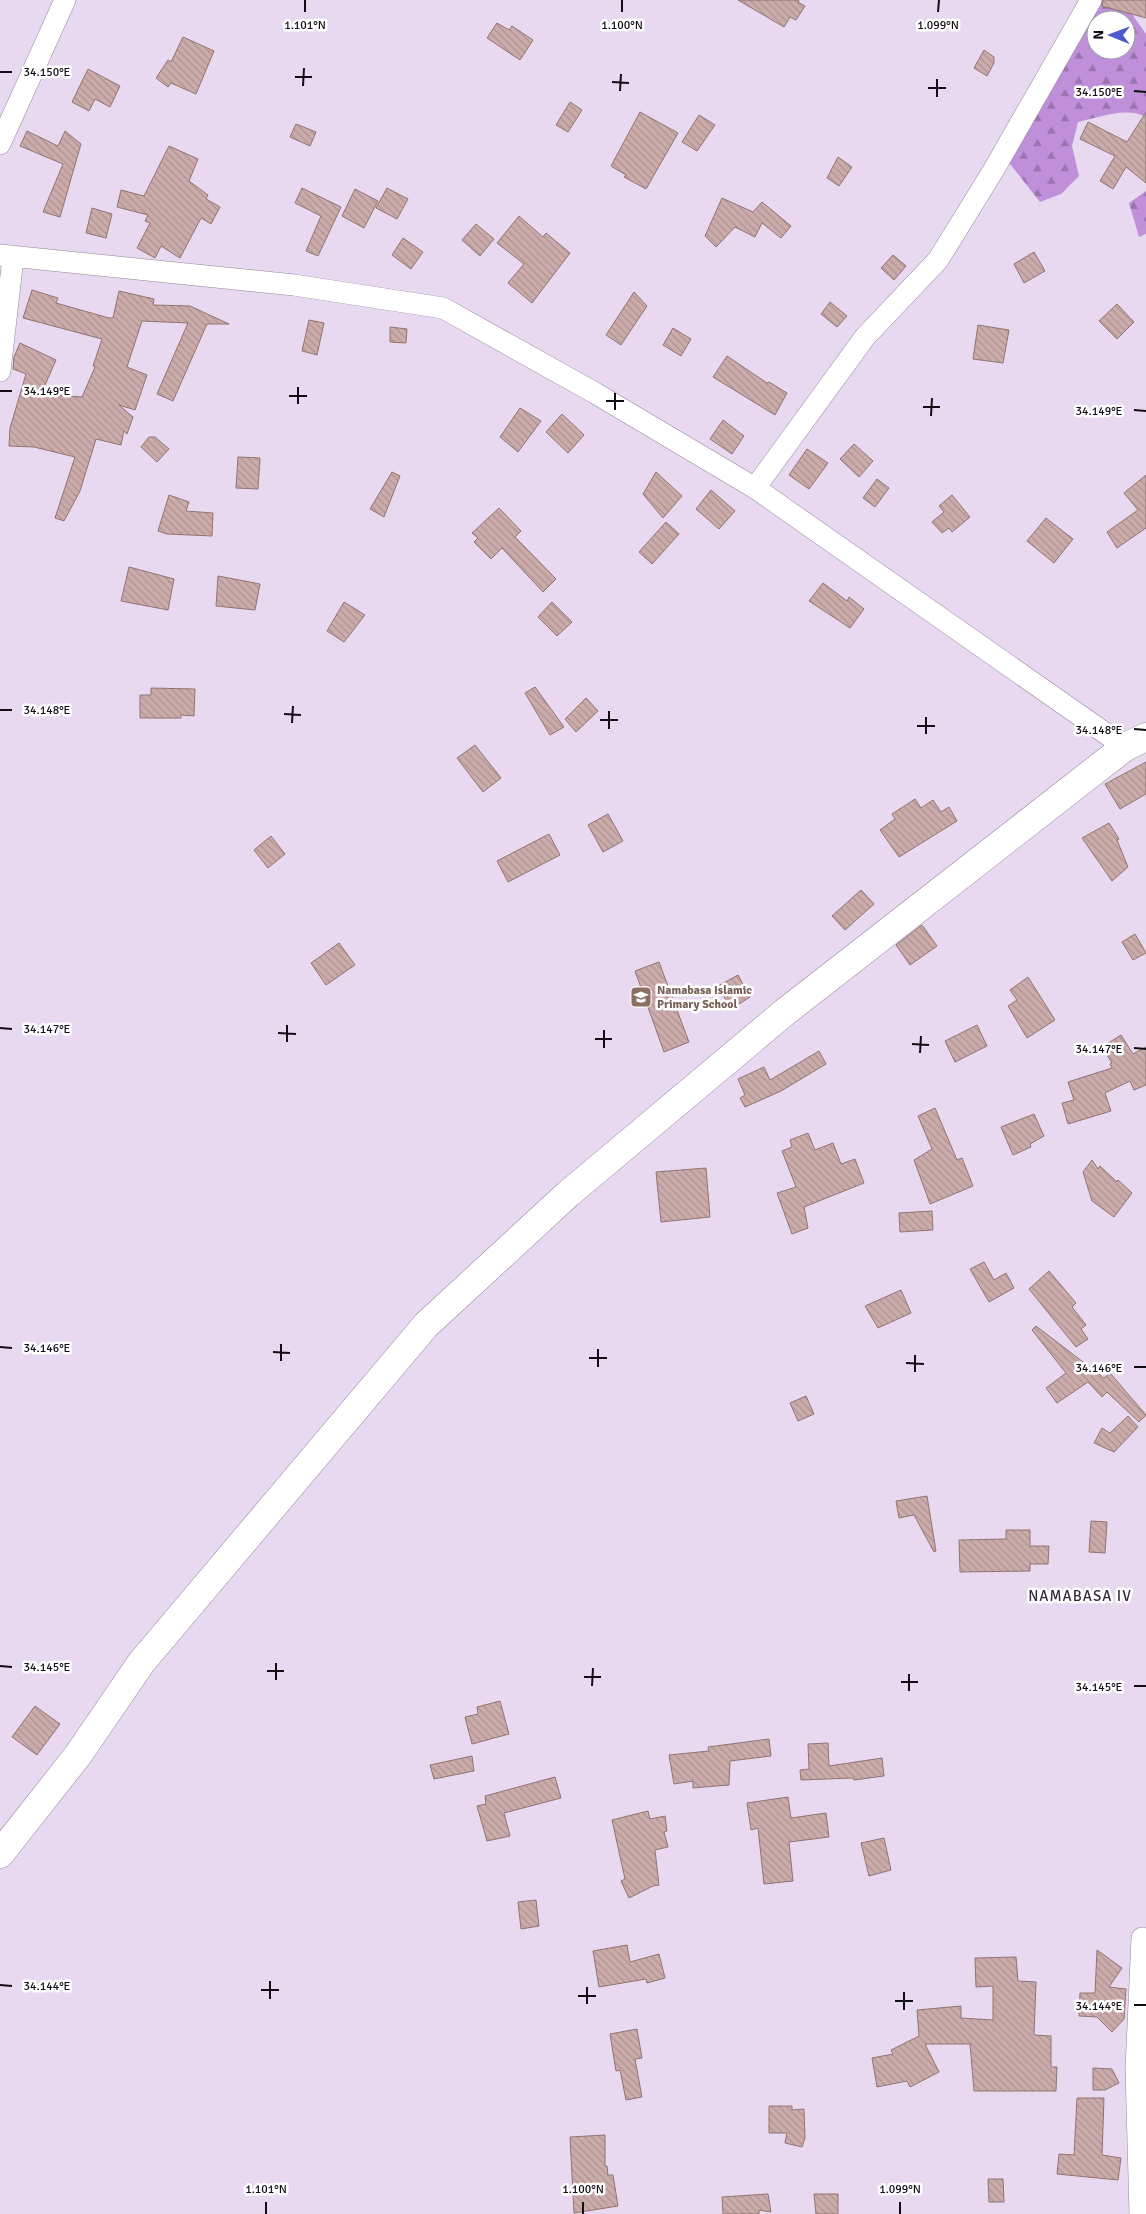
<svg xmlns="http://www.w3.org/2000/svg" width="1146" height="2214" font-family="Signika,sans-serif">
	<style>
		.forest { fill: url(#forest-firs); fill-rule: evenodd }
		.building { fill: url(#building-back-hatch); stroke: #907472 }
		.lines { fill: none; stroke-linecap: round; stroke-linejoin: round }
		.street-casing { stroke: #93869b; stroke-width: 22 }
		.secondary-casing { stroke: #93869b; stroke-width: 29 }
		.street { stroke: #fff; stroke-width: 21 }
		.secondary { stroke: #fff; stroke-width: 28 }
		.ticks { fill: none; stroke: #120d15; stroke-width: 2 }
		.labels { text-anchor: middle; dominant-baseline: central; stroke-width: 5; stroke-linejoin: round; paint-order: stroke }
		.education-label { font-size: 12px; font-weight: bold; fill: #785e54; stroke: #fff; text-anchor: start }
		.quarter-label { font-size: 15px; letter-spacing: 1px; fill: #362a3d; stroke: #fff }
		.ticks-label { font-size: 12px; text-anchor: middle; fill: #120d15; stroke: #fff; stroke-width: 5; stroke-linejoin: round; paint-order: stroke }
	</style>
	<defs>
		<pattern id="forest-firs" width="22" height="20" patternUnits="userSpaceOnUse" patternTransform="scale(1.25)"><rect width="22" height="20" fill="#bf90d9"/><path d="M5 1l3.5 6h-7zM16 11l3.5 6h-7z" fill="#9a74af"/></pattern>
		<pattern id="building-back-hatch" width="6" height="6" patternUnits="userSpaceOnUse" patternTransform="scale(1.25)"><rect width="6" height="6" fill="#cbacab"/><path d="M-1 5l2 2M0 0l6 6M5-1l2 2" fill="none" stroke="#ad9392"/></pattern>
	</defs>
	<rect width="100%" height="100%" fill="#e8d9f1"/>
	<g class="forest">
		<path d="M1102 0H1122L1146 34V117C1127 106 1097 118 1078 122L1072 146 1079 176 1061 194 1040 202 999 150 1083 13ZM1096 20H1126V50H1096Z"/>
		<polygon points="1146,191 1146,234 1139,237 1129,203"/>
	</g>
	<g class="building">
		<polygon points="738,0 799,0 798,2 805,6 796,20 790,17 784,27"/>
		<polygon points="1103,0 1146,0 1146,18 1102,6"/>
		<polygon points="497,23 509,30 512,26 533,40 520,60 487,38"/>
		<polygon points="183,37 214,51 196,94 171,83 168,87 156,78 168,60 171,62"/>
		<polygon points="984,50 994,57 994,63 987,76 974,68"/>
		<polygon points="88,69 120,86 110,107 95,99 89,111 72,102"/>
		<polygon points="570,102 582,110 568,132 556,125"/>
		<polygon points="640,112 678,133 646,189 624,177 626,175 611,166"/>
		<polygon points="1146,112 1146,183 1126,167 1113,189 1100,181 1115,156 1080,139 1088,122 1127,142"/>
		<polygon points="699,115 715,125 697,151 682,142"/>
		<polygon points="296,124 316,132 310,146 290,137"/>
		<polygon points="27,131 58,146 65,131 81,144 60,217 43,212 63,164 20,146"/>
		<polygon points="169,146 198,159 189,181 208,195 206,199 220,207 211,224 201,218 180,258 161,246 155,258 137,248 150,223 145,221 148,215 117,207 121,190 144,196"/>
		<polygon points="838,157 852,167 839,186 827,178"/>
		<polygon points="302,188 341,207 318,256 306,251 321,216 295,203"/>
		<polygon points="387,188 408,199 397,219 376,208"/>
		<polygon points="355,189 378,201 364,228 342,216"/>
		<polygon points="722,198 753,212 762,202 791,226 781,238 762,223 755,237 735,227 716,247 705,236"/>
		<polygon points="92,208 112,214 106,238 86,233"/>
		<polygon points="519,216 543,237 546,233 570,253 532,303 508,283 524,264 497,243"/>
		<polygon points="476,224 494,239 480,256 462,240"/>
		<polygon points="403,238 423,252 411,269 392,255"/>
		<polygon points="1034,252 1045,271 1024,283 1014,264"/>
		<polygon points="893,255 906,266 894,280 881,268"/>
		<polygon points="32,290 58,298 56,303 109,318 113,318 119,291 154,299 153,305 190,306 229,324 207,324 173,401 157,394 188,323 142,321 127,367 147,375 135,410 119,405 133,417 127,434 124,431 121,445 96,439 80,491 64,521 55,518 75,457 34,447 9,446 10,428 26,374 13,369 14,357 20,343 56,360 41,394 82,397 95,367 93,366 102,339 23,318"/>
		<polygon points="634,292 647,306 621,345 606,335"/>
		<polygon points="830,302 847,316 837,327 821,314"/>
		<polygon points="1117,304 1134,322 1117,339 1099,321"/>
		<polygon points="309,320 324,323 317,355 302,351"/>
		<polygon points="978,325 1009,330 1003,363 973,359"/>
		<polygon points="390,327 407,329 406,343 390,342"/>
		<polygon points="673,328 691,339 681,356 663,345"/>
		<polygon points="727,356 767,383 769,382 787,393 775,415 713,377"/>
		<polygon points="520,408 541,421 518,452 500,437"/>
		<polygon points="562,414 584,435 568,453 546,432"/>
		<polygon points="723,420 744,436 732,454 710,439"/>
		<polygon points="149,437 155,437 169,449 157,462 141,447"/>
		<polygon points="854,444 873,461 859,477 840,459"/>
		<polygon points="807,449 828,463 809,489 789,475"/>
		<polygon points="238,457 260,458 258,489 236,488"/>
		<polygon points="392,472 400,476 384,517 370,509"/>
		<polygon points="656,472 682,496 663,518 643,494"/>
		<polygon points="1146,475 1146,528 1117,548 1107,532 1138,510 1124,493"/>
		<polygon points="877,479 889,488 875,507 863,498"/>
		<polygon points="711,490 735,511 719,529 696,509"/>
		<polygon points="169,495 189,502 186,511 213,513 212,536 167,534 158,531"/>
		<polygon points="952,495 970,517 952,532 949,528 942,533 932,522 944,512 939,506"/>
		<polygon points="499,508 521,531 515,537 556,579 543,592 502,548 491,559 474,542 478,538 472,533"/>
		<polygon points="1046,518 1073,539 1054,563 1027,541"/>
		<polygon points="666,522 679,534 652,564 639,552"/>
		<polygon points="129,567 174,579 168,610 121,601"/>
		<polygon points="218,576 260,584 255,610 216,606"/>
		<polygon points="823,583 847,601 849,597 864,609 850,628 809,601"/>
		<polygon points="344,602 365,615 344,642 327,631"/>
		<polygon points="552,602 572,622 557,636 538,617"/>
		<polygon points="535,687 564,727 550,735 525,693"/>
		<polygon points="151,688 195,689 194,716 181,715 181,718 140,718 140,695 151,695"/>
		<polygon points="586,698 598,711 576,732 565,719"/>
		<polygon points="475,745 501,778 483,792 457,758"/>
		<polygon points="1146,762 1146,794 1120,809 1105,784"/>
		<polygon points="915,799 921,808 933,800 941,812 949,807 957,821 899,857 880,830 895,819 892,814"/>
		<polygon points="608,814 623,841 603,852 588,825"/>
		<polygon points="1109,823 1119,839 1117,840 1128,867 1112,881 1082,838"/>
		<polygon points="549,834 560,855 508,882 497,861"/>
		<polygon points="271,836 285,854 268,868 254,850"/>
		<polygon points="861,890 874,904 845,930 832,916"/>
		<polygon points="922,925 937,946 910,965 896,945"/>
		<polygon points="1135,934 1146,953 1133,960 1122,942"/>
		<polygon points="339,943 355,965 326,985 311,963"/>
		<polygon points="659,962 689,1042 664,1052 635,971"/>
		<polygon points="738,975 750,997 731,1009 718,986"/>
		<polygon points="1028,977 1055,1020 1027,1038 1008,1006 1017,1000 1010,990"/>
		<polygon points="977,1025 987,1046 955,1062 945,1041"/>
		<polygon points="1121,1035 1133,1054 1146,1047 1146,1085 1134,1090 1130,1081 1105,1093 1111,1111 1068,1124 1062,1103 1074,1100 1068,1082 1112,1068 1110,1064 1112,1063 1102,1047"/>
		<polygon points="819,1051 826,1064 781,1091 745,1107 740,1098 745,1095 738,1079 764,1067 770,1080"/>
		<polygon points="935,1108 957,1160 962,1158 973,1186 930,1204 914,1160 932,1149 918,1116"/>
		<polygon points="1034,1114 1044,1136 1030,1144 1031,1147 1013,1155 1001,1127"/>
		<polygon points="808,1133 815,1150 833,1143 841,1164 855,1159 864,1183 804,1207 808,1228 792,1234 777,1193 796,1187 782,1151 792,1147 790,1140"/>
		<polygon points="1092,1160 1098,1169 1100,1166 1117,1182 1118,1180 1132,1193 1114,1217 1092,1201 1083,1172"/>
		<polygon points="706,1168 710,1217 661,1222 656,1172"/>
		<polygon points="932,1211 933,1230 900,1232 899,1213"/>
		<polygon points="984,1262 994,1280 1006,1273 1014,1288 989,1302 970,1269"/>
		<polygon points="1049,1271 1076,1303 1072,1307 1086,1325 1081,1329 1088,1339 1076,1347 1029,1289"/>
		<polygon points="901,1290 911,1313 878,1328 865,1306"/>
		<polygon points="1036,1326 1104,1378 1110,1373 1146,1415 1139,1422 1107,1392 1102,1397 1088,1382 1057,1403 1046,1388 1066,1373 1032,1330"/>
		<polygon points="806,1396 814,1414 798,1421 790,1403"/>
		<polygon points="1128,1416 1138,1427 1114,1452 1094,1443 1102,1428 1110,1433"/>
		<polygon points="927,1496 936,1551 934,1552 914,1515 899,1518 896,1501"/>
		<polygon points="1091,1521 1107,1522 1105,1553 1089,1552"/>
		<polygon points="1006,1530 1030,1530 1030,1546 1049,1546 1048,1564 1030,1564 1030,1571 960,1572 959,1540 1006,1539"/>
		<polygon points="500,1701 509,1734 472,1744 465,1717 478,1714 477,1707"/>
		<polygon points="35,1706 60,1724 37,1755 12,1737"/>
		<polygon points="769,1739 771,1756 730,1761 729,1785 693,1788 693,1781 674,1784 669,1755 709,1751 708,1747"/>
		<polygon points="828,1743 829,1766 882,1758 884,1776 854,1780 853,1778 801,1780 800,1770 809,1769 808,1744"/>
		<polygon points="472,1756 474,1771 434,1779 430,1765"/>
		<polygon points="555,1777 561,1798 504,1813 510,1836 487,1841 477,1806 486,1804 485,1796"/>
		<polygon points="788,1797 791,1818 826,1813 829,1837 789,1842 793,1881 764,1884 758,1828 751,1830 747,1803"/>
		<polygon points="648,1811 650,1819 665,1816 667,1831 664,1832 668,1847 655,1850 659,1885 653,1886 629,1898 621,1881 625,1879 612,1820"/>
		<polygon points="884,1838 891,1870 869,1876 861,1843"/>
		<polygon points="536,1900 539,1926 521,1929 518,1902"/>
		<polygon points="627,1945 630,1962 659,1954 665,1978 647,1983 646,1979 599,1987 593,1951"/>
		<polygon points="1097,1950 1122,1968 1109,1987 1126,1989 1124,2019 1112,2032 1097,2017 1079,2016 1080,1993 1095,1993"/>
		<polygon points="1016,1957 1018,1981 1036,1982 1034,2035 1051,2036 1051,2067 1057,2067 1056,2091 974,2091 970,2044 925,2044 939,2072 910,2087 907,2081 877,2087 872,2058 893,2054 891,2050 919,2036 917,2010 961,2006 961,2018 993,2020 993,1986 976,1987 975,1958"/>
		<polygon points="637,2029 642,2058 635,2059 642,2097 626,2100 620,2070 616,2071 610,2034"/>
		<polygon points="1093,2068 1112,2069 1119,2083 1105,2090 1093,2090"/>
		<polygon points="1077,2098 1104,2098 1102,2155 1121,2158 1118,2180 1057,2174 1059,2154 1074,2155"/>
		<polygon points="769,2106 792,2106 792,2110 804,2109 805,2138 802,2147 785,2143 787,2133 769,2133"/>
		<polygon points="605,2135 605,2166 607,2166 608,2175 613,2175 618,2206 574,2213 570,2137"/>
		<polygon points="988,2179 1003,2179 1004,2202 989,2202"/>
		<polygon points="768,2194 771,2212 759,2210 759,2214 723,2214 722,2197"/>
		<polygon points="814,2194 838,2194 838,2214 816,2214"/>
	</g>
	<g class="lines">
		<g class="street-casing">
			<g id="street">
				<polyline points="0,144 65,0"/>
				<polyline points="0,255 294,285 443,308 595,393 755,488 1125,747"/>
				<polyline points="0,371 13,258"/>
				<polyline points="755,488 865,337 938,260 993,171 1091,0"/>
				<polyline points="1140,2214 1136,2069 1142,1938"/>
			</g>
		</g>
		<g class="secondary-casing">
			<polyline id="secondary" points="0,1854 78,1755 141,1663 426,1325 568,1194 785,1012 1125,747 1146,737"/>
		</g>
		<use href="#street" class="street"/>
		<use href="#secondary" class="secondary"/>
	</g>
	<path class="ticks" d="M305 12V0M622 12V0M938 12 939 0M0 72H12M295 77H312M612 82 629 83M303 86 304 68M928 88H946M620 91 621 74M1134 91 1146 92M937 97V79M0 391H12M289 396H307M606 401H624M298 404V387M923 407H940M615 410V393M1134 410 1146 411M931 416 932 398M0 710H12M284 714 301 715M600 720H618M292 723 293 706M917 726H935M609 729V711M1134 729 1146 730M926 734V717M0 1028 12 1029M278 1033 296 1034M595 1039H612M287 1042V1025M912 1044 929 1045M604 1048V1030M1134 1048 1146 1049M920 1053 921 1036M0 1347 12 1348M273 1352 290 1353M589 1358H607M281 1361V1344M906 1363 924 1364M598 1367V1349M1134 1367H1146M915 1372V1355M0 1666 12 1667M267 1671H284M584 1677H601M276 1680V1663M901 1682H918M592 1686 593 1668M1134 1686H1146M909 1691V1674M0 1985 12 1986M261 1990H279M578 1996H596M270 1999V1981M895 2001H913M587 2004V1987M1134 2005H1146M904 2010V1992M266 2214V2202M583 2214V2202M900 2214V2202"/>
	<defs>
		<g id="school-square" transform="scale(1.125)"><rect x="-9" y="-9" width="18" height="18" rx="4" fill="#8d6e63" stroke="#fff"/><path d="M0-5L7-2L0 1L-7-2ZM-4 1L0 2.5L4 1V4Q0 6-4 4Z" fill="#fff"/></g>
	</defs>
	<g fill-rule="evenodd">
		<use href="#school-square" x="641" y="997"/>
	</g>
	<g class="labels">
		<g class="education-label">
			<text x="657" y="990">Namabasa Islamic<tspan x="657" dy="14">Primary School</tspan></text>
		</g>
		<g class="quarter-label">
			<text x="1080" y="1596">NAMABASA IV</text>
		</g>
	</g>
	<g class="ticks-label">
		<text x="305" y="29">1.101°N</text>
		<text x="622" y="29">1.100°N</text>
		<text x="938" y="29">1.099°N</text>
		<text x="47" y="76">34.150°E</text>
		<text x="1099" y="96">34.150°E</text>
		<text x="47" y="395">34.149°E</text>
		<text x="1099" y="415">34.149°E</text>
		<text x="47" y="714">34.148°E</text>
		<text x="1099" y="734">34.148°E</text>
		<text x="47" y="1033">34.147°E</text>
		<text x="1099" y="1053">34.147°E</text>
		<text x="47" y="1352">34.146°E</text>
		<text x="1099" y="1372">34.146°E</text>
		<text x="47" y="1671">34.145°E</text>
		<text x="1099" y="1691">34.145°E</text>
		<text x="47" y="1990">34.144°E</text>
		<text x="1099" y="2010">34.144°E</text>
		<text x="266" y="2193">1.101°N</text>
		<text x="583" y="2193">1.100°N</text>
		<text x="900" y="2193">1.099°N</text>
	</g>
	<g transform="translate(1111 35) rotate(271)"><circle r="24" fill="#ffffff" stroke="#a09ea1"/>
	<path d="M0-4L9 19L0 12L-9 19Z" fill="#4d59cf"/>
	<text y="-8" font-size="14" font-weight="bold" text-anchor="middle" fill="#120d15">N</text>
	</g>
</svg>
